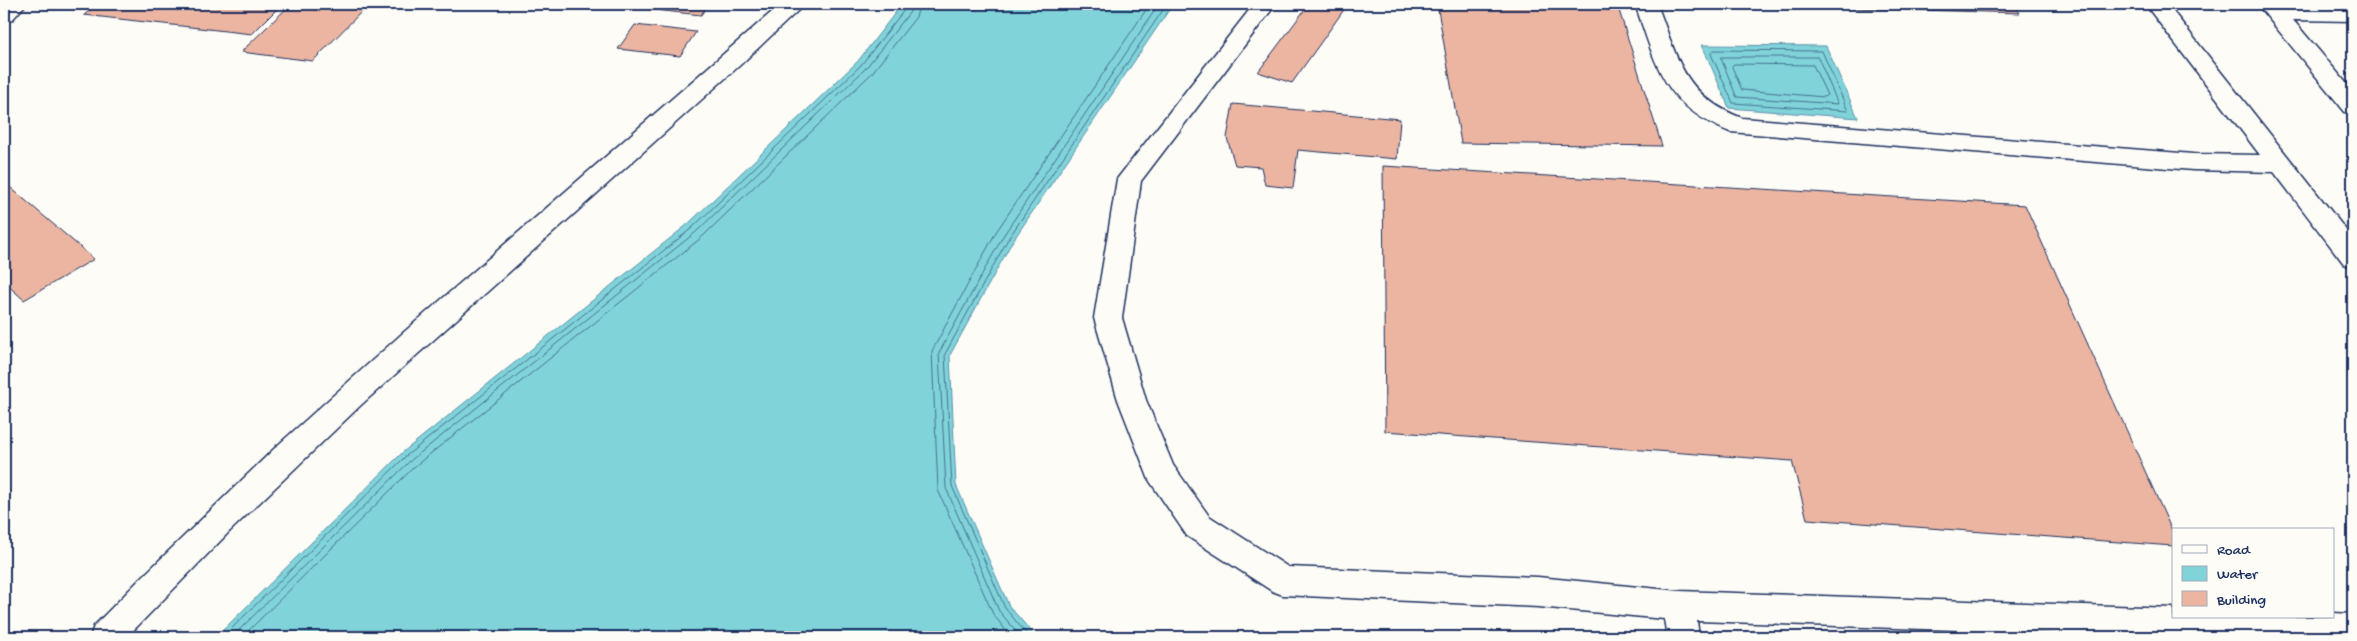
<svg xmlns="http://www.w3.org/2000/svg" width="2357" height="641" font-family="'Gochi Hand',sans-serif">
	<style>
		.water { fill: #81d3da; stroke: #5891a8 }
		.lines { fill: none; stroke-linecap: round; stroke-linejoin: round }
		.shore { stroke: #447190; stroke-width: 1 }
		.building { fill: #ecb5a2; stroke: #1b2f5e }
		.minor-casing { stroke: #1b2f5e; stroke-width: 3 }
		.minor { fill: #fdfcf7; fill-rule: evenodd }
	</style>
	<rect width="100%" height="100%" fill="#fdfcf7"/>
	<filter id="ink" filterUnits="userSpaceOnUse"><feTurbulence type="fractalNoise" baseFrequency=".02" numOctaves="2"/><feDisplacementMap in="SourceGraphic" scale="10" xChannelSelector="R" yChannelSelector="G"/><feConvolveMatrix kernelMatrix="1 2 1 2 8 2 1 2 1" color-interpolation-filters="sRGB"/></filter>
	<g filter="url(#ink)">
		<g class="water">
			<polygon points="902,4 1173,4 1012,242 950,355 956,485 1009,606 1036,637 216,637 403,452 688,224 858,61"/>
			<polygon points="1702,45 1826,46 1858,118 1729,108"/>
		</g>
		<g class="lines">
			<g class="shore">
				<polygon points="1714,50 1822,51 1848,111 1733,103 1711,54"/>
				<polygon points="1721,57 1818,57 1838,104 1737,97"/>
				<polygon points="1734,64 1813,65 1827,95 1824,97 1742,90 1732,67"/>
				<polyline points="223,637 406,456 692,228 861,65 905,9 906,4"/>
				<polyline points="232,637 410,461 696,232 865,69 910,12 912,4"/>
				<polyline points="242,637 415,466 701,238 871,74 916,17 920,4"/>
				<polyline points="1011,637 993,614 938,490 932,351 996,232 1150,4"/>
				<polyline points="1021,637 999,611 946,488 939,353 1003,236 1159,4"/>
				<polyline points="1029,637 1005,608 952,486 945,354 1008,239 1167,4"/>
			</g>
		</g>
		<g class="building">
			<polygon points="98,4 282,4 252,34 84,15"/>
			<polygon points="291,4 369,4 313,61 241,52"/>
			<polygon points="598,4 708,4 701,15"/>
			<polygon points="1309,4 1348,4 1292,83 1258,72"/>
			<polygon points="1437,4 1617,4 1662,146 1461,143"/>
			<polygon points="1718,4 2014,4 2020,13"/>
			<polygon points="635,25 696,32 680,56 618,49"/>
			<polygon points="1233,104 1400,119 1397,159 1298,150 1293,188 1265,185 1261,167 1235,165 1227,138"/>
			<polygon points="1383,166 2025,205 2173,533 2173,546 1807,519 1792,461 1385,431"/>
			<polygon points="4,182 94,259 24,300 4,282"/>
		</g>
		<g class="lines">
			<g class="minor-casing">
				<g id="minor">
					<polygon points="4,4 26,4 12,20 4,22"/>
					<polygon points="781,4 805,4 739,66 361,405 230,531 127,637 90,637 94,626 139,580 278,445 404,332"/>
					<polygon points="1254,4 1276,4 1141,181 1122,318 1146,400 1173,465 1209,516 1288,567 1538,577 1679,591 2173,608 2173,617 2333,617 2333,613 2353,614 2353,637 2154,637 1697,621 1699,637 1667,637 1664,619 1538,607 1283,595 1272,591 1187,536 1149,480 1118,400 1094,318 1117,179"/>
					<path d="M1635 4H1657C1678 58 1682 95 1742 118L2193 154 2260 155 2145 4H2167L2353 239V267L2344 264 2274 172 2193 170 1730 132C1663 105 1657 67 1635 4Z"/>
					<polygon points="2257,4 2353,7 2353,21 2293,20 2353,91 2353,114 2345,112"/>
				</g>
			</g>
			<use href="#minor" class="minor"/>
		</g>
	</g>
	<rect width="2357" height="641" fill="none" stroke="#fdfcf7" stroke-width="20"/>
	<rect x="10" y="10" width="2337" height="621" fill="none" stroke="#1b2f5e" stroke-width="2" filter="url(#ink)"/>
	<rect x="2172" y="528" width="162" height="90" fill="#fdfcf7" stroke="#a3aaba"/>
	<rect x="2182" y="545" width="25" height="8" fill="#fdfcf7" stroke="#a3aaba"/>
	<text x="2217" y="554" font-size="15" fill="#1b2f5e">Road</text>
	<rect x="2182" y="566" width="25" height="15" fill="#81d3da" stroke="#a3aaba"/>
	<text x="2217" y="578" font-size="15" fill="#1b2f5e">Water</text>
	<rect x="2182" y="591" width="25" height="15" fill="#ecb5a2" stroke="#a3aaba"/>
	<text x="2217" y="604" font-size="15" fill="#1b2f5e">Building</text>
</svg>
